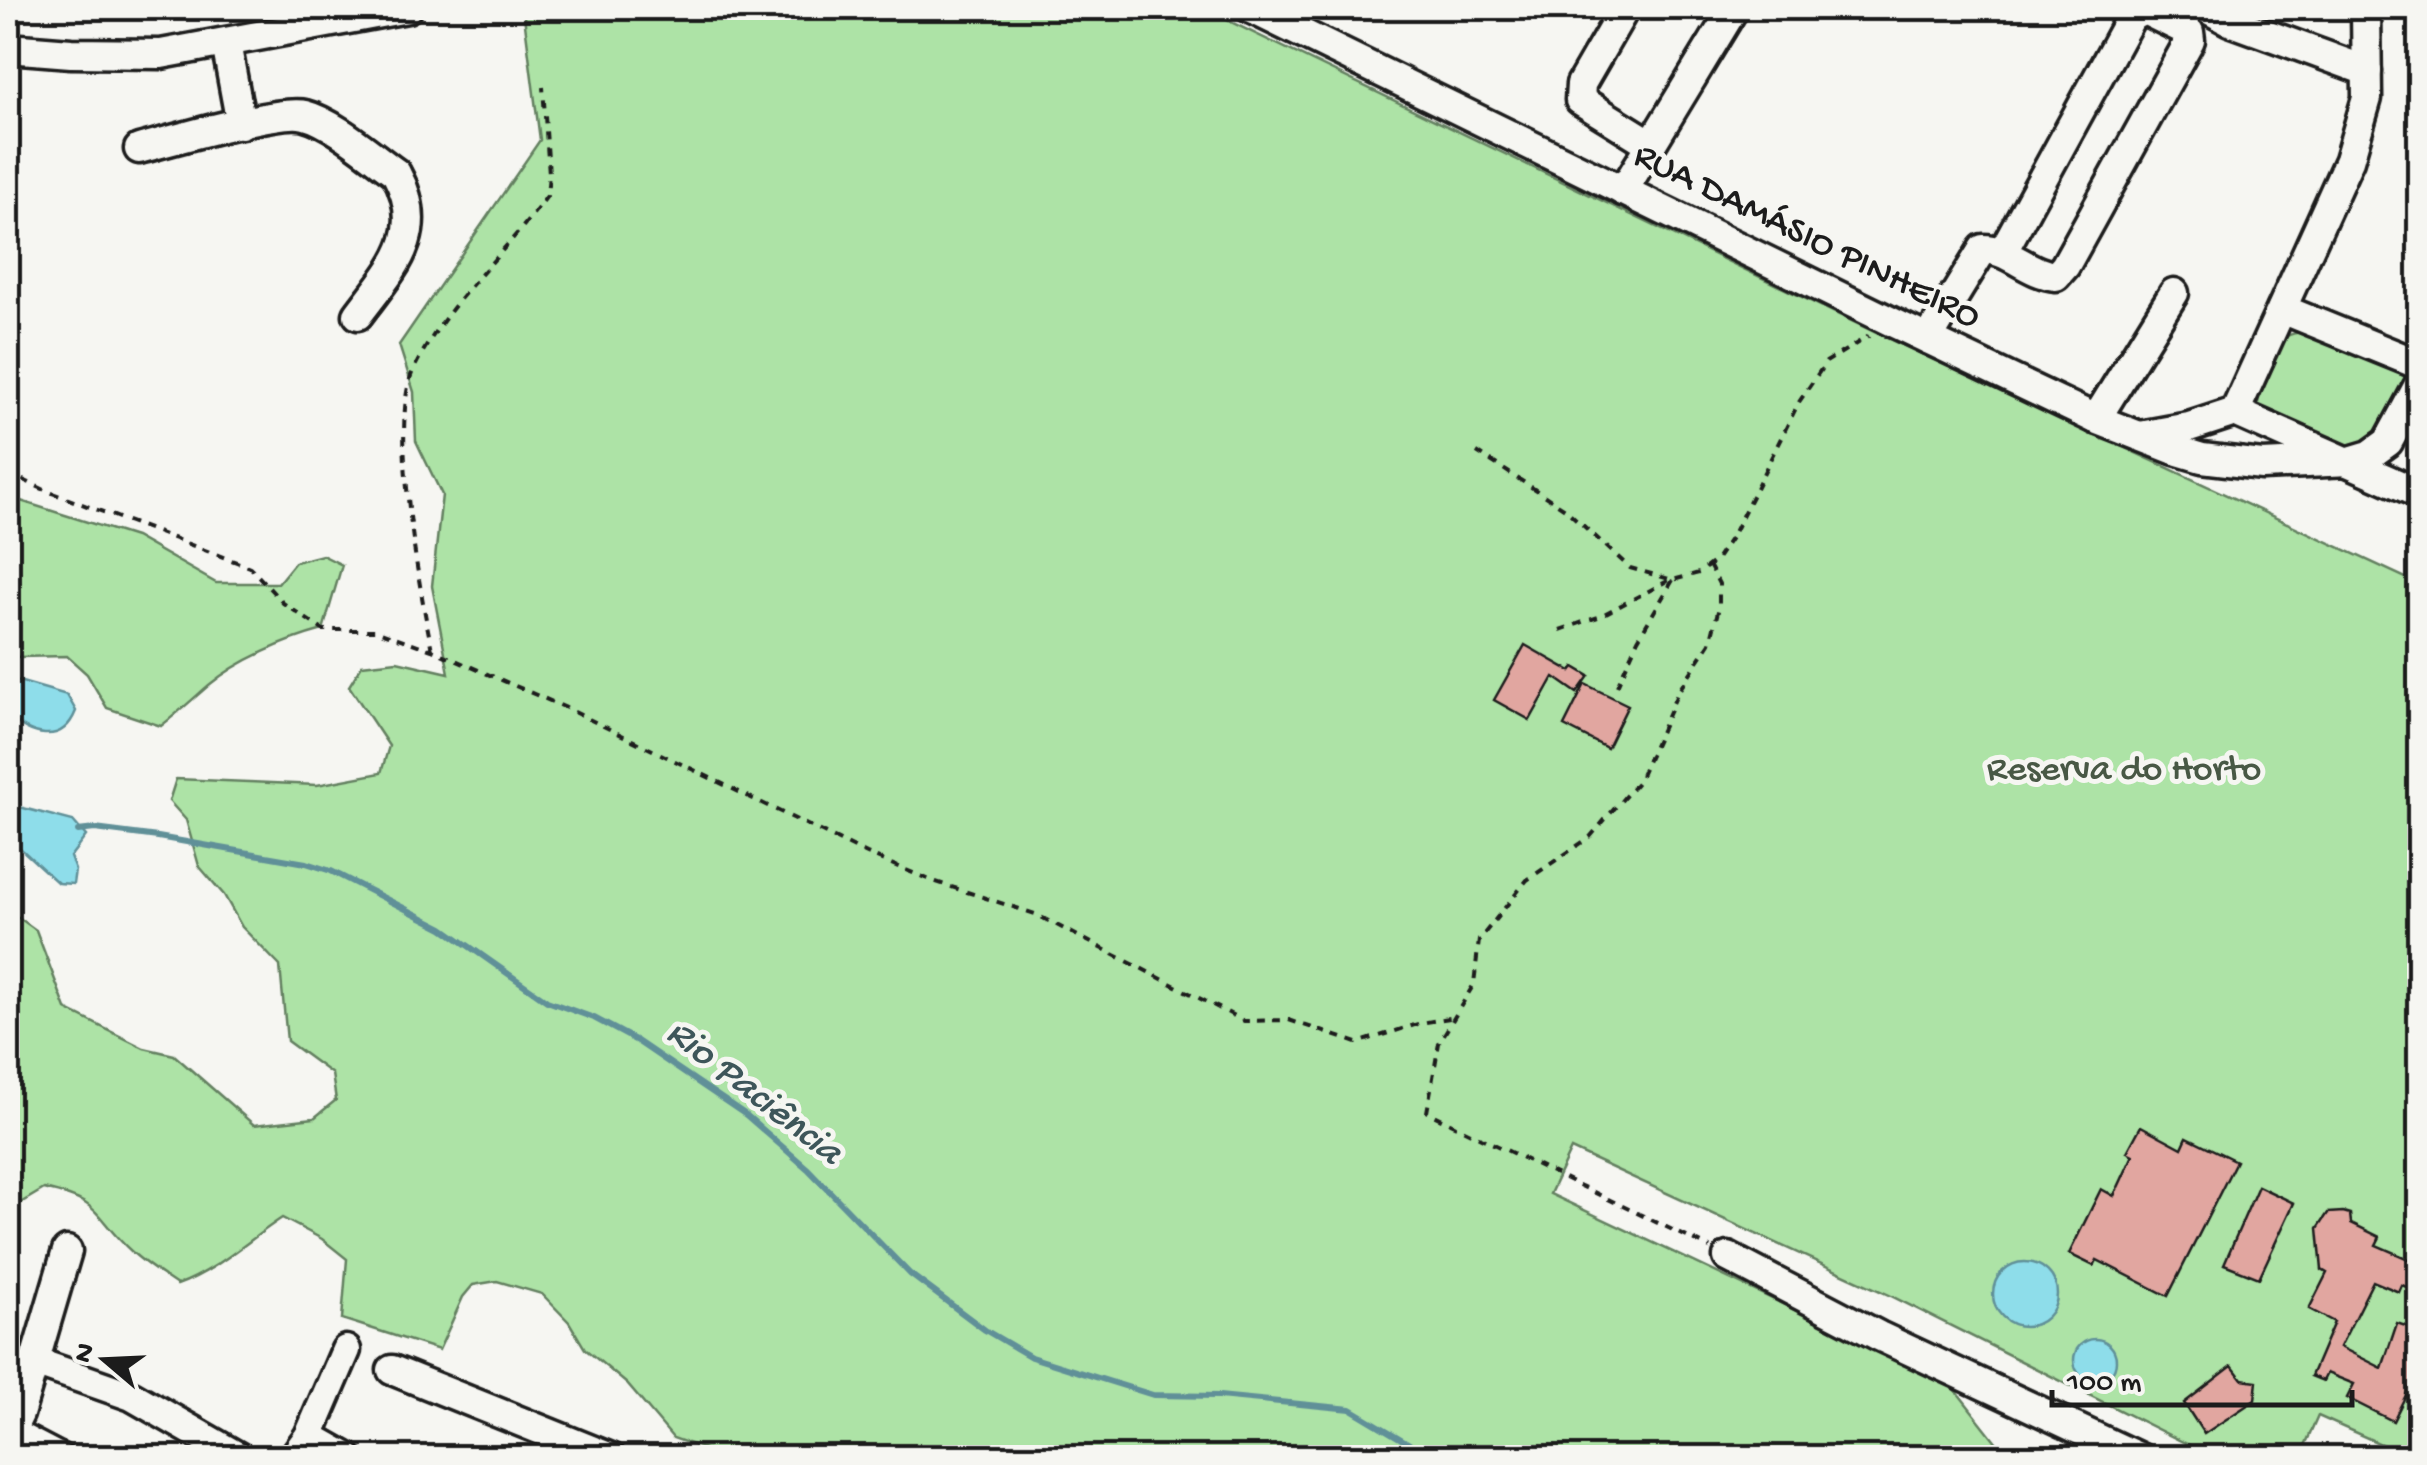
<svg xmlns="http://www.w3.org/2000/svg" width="2427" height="1465" font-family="'Gochi Hand',sans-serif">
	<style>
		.green { fill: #ade3a6; stroke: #648061; stroke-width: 2.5 }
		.water { fill: #8eddea; stroke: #609098; stroke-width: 2.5 }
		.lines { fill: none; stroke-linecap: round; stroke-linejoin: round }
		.stream { stroke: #609098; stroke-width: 6 }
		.building { fill: #e1a6a0; stroke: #1c1c1c; stroke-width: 2.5 }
		.minor-casing { stroke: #1c1c1c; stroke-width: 35 }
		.path { stroke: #1c1c1c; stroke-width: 4; stroke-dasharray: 8 8; stroke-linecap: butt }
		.minor { stroke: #f6f6f2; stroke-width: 28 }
		.labels { text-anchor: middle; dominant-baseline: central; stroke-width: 10; stroke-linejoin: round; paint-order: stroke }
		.street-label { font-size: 38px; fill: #1c1c1c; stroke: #f6f6f2 }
		.park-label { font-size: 38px; fill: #485845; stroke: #f6f6f2 }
		.water-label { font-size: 40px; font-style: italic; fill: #3e565a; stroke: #f6f6f2 }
	</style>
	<rect width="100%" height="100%" fill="#f6f6f2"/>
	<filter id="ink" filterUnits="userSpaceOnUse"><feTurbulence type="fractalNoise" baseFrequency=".01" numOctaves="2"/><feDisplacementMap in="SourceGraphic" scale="20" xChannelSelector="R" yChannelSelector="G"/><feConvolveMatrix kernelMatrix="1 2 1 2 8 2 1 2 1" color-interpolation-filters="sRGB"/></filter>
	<g filter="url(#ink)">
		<g class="green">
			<path d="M523 8H1202L1887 338 2419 584V1457H2410L2318 1416 2300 1457H2213L1889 1295 1571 1149 1550 1194 1950 1383 2008 1457 779 1458 763 1453 727 1457 673 1438 627 1384 585 1349 569 1322 542 1294 497 1281 473 1285 463 1297 439 1350 342 1319 347 1259 322 1239 282 1218C247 1241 216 1271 177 1285 162 1275 145 1264 132 1252 92 1216 106 1203 44 1189L12 1208 8 1214V910L36 930 66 1009 144 1048 174 1055 254 1125 314 1118 336 1100 332 1074 287 1041 280 966 242 927 224 895 199 866 186 820 169 801 176 779 317 785 381 773 389 746 349 686 362 665 397 661 449 673 432 586 442 495 416 441 414 392 399 345 540 140Z"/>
			<path d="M2310 331 2404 370 2408 380 2404 394 2373 440 2361 445 2344 448 2267 415 2258 406C2258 391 2272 345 2285 337 2293 332 2302 332 2310 331Z"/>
			<path d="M8 497 135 537 216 583H278L295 562 322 555 342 565 323 630C286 640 239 660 209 685 193 699 178 713 161 726L107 708 87 674 67 656 18 657 8 650Z"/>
		</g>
		<g class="water">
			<path d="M8 678 67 695 76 711C62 747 29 735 8 715Z"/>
			<polygon points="8,804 73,821 86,836 70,857 75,870 73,884 58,883 8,837"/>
			<circle cx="2025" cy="1294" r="32"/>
			<circle cx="2095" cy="1360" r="21"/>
		</g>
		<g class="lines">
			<polyline class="stream" points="78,831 95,829 158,837 306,863 331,871 443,928 547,1001 594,1018 637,1041 746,1115 808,1169 910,1274 985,1330 1031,1357 1153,1395 1219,1396 1351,1409 1433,1458"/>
		</g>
		<g class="building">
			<polygon points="1525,645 1571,671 1574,667 1589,676 1577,693 1554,677 1530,720 1494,700"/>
			<polygon points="1585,684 1628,705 1607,748 1564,726"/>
			<polygon points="2141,1126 2182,1148 2187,1137 2236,1161 2168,1296 2097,1260 2094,1266 2069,1254 2101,1189 2114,1196 2133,1155 2127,1152"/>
			<polygon points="2258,1186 2294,1203 2259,1278 2224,1264"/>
			<polygon points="2343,1212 2350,1214 2351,1223 2380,1237 2376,1245 2420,1264 2409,1288 2402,1285 2399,1292 2373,1281 2340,1347 2382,1368 2397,1323 2420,1331 2420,1367 2393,1421 2347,1398 2354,1384 2327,1373 2323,1381 2311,1376 2334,1322 2309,1309 2327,1273 2322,1270 2318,1228 2328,1213"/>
			<polygon points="2232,1366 2242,1379 2257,1381 2255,1400 2204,1434 2184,1403"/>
		</g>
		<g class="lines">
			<g class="minor-casing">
				<g id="minor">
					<polyline points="1250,8 1896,324 2096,419 2175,450 2202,458 2262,465 2350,461 2370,455 2388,442 2420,383"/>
					<polyline points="1625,8 1581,84 1580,100 1651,144"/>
					<polyline points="2206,8 2230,21 2367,71"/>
					<polyline points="226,43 241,124"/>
					<polyline points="8,48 71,53 161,54 407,8"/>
					<path d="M139 149C170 141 280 108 305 115 333 122 372 156 396 173 429 234 393 268 358 315"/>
					<polyline points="1623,191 1734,8"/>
					<polyline points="2282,309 2420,365"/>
					<path d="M1928 339 1983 249C2009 249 2029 274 2056 276L2065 266 2190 40 2189 32 2144 10 2131 17 2002 253"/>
					<polyline points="2235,412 2420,494"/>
					<polyline points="2096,419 2174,293"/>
					<polyline points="2140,436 2189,427 2235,412 2349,160 2367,98 2366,8"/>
					<polyline points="1728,1257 1879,1336 2140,1458"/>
					<polyline points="35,1362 132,1396 240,1458"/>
					<polyline points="392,1370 611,1458"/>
					<polyline points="11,1433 59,1458"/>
					<polyline points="309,1436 348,1458"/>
					<polyline points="8,1437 19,1414 67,1251"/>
					<polyline points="293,1458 309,1436 346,1350"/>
				</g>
			</g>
			<g class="path">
				<polyline points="1477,452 1565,509 1630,568 1673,580 1699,573 1716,560 1732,536 1799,402 1826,362 1869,336"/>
				<polyline points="8,473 47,491 250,567 283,603 323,630 375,630 432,650 564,707 867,854 930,880 1035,914 1244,1021 1289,1020 1357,1043 1421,1023 1455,1017"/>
				<polyline points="1709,565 1719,584 1719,607 1710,643 1678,692 1639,780 1590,837 1527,880 1479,940 1474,984 1439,1043 1427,1112 1710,1248"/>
				<polyline points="1560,630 1598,617 1668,581"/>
				<path d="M432 650C420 591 389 423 413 371 444 305 504 255 547 196L549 174 543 87"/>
				<polyline points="1617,686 1638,639 1673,580"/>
			</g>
			<use href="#minor" class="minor"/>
		</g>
	</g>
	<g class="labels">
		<g class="street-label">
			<text transform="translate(1806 238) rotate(26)">RUA DAMÁSIO PINHEIRO</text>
		</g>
		<g class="park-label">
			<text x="2124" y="771">Reserva do Horto</text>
		</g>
		<g class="water-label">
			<text transform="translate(753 1094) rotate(38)">Rio Paciência</text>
		</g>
	</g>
	<rect width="2427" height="1465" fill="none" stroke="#f6f6f2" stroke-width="40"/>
	<rect x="20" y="20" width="2387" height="1425" fill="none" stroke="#1c1c1c" stroke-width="4" filter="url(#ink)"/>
	<g transform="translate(105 1360) rotate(289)" stroke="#f6f6f2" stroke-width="8" paint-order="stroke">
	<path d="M0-8L18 38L0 25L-18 38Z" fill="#1c1c1c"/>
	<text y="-15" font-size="28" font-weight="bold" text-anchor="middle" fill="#1c1c1c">N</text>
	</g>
	<path d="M2052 1390v15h300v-15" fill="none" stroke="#1c1c1c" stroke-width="5"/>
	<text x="2067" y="1390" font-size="30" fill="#1c1c1c" stroke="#f6f6f2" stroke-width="8" paint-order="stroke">100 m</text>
</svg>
